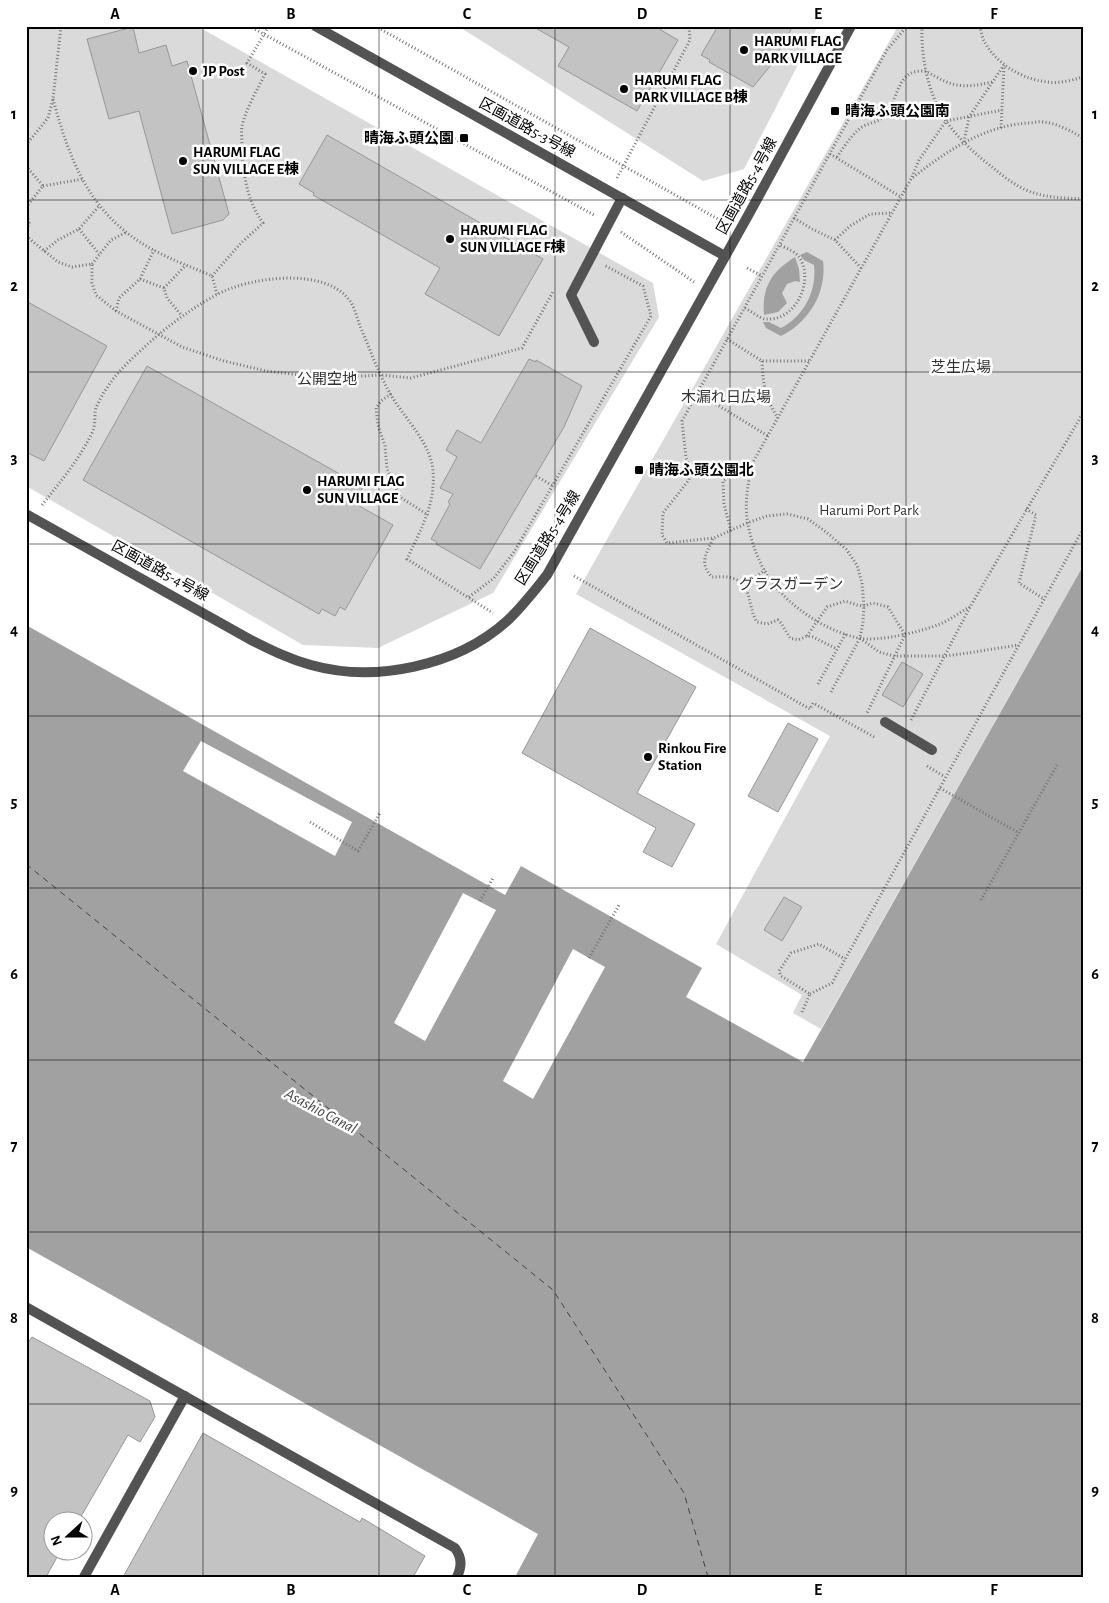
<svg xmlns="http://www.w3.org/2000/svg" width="1109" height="1603" font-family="'Alegreya Sans','Noto Sans JP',sans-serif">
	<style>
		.green { fill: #dadada }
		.water { fill: #a1a1a1 }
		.pier { fill: #fff }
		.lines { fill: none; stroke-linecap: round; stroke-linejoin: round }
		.ferry { stroke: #424242; stroke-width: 1; stroke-dasharray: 6 5; stroke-linecap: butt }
		.building { fill: #c3c3c3; stroke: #979797 }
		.path { stroke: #757575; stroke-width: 3; stroke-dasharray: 1 2.5; stroke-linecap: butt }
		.service { stroke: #535353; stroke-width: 10 }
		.tertiary { stroke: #535353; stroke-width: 10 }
		.grid { fill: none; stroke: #000; stroke-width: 1; stroke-opacity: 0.55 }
		.poi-dot { fill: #000; stroke: #fff; stroke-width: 2 }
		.labels { text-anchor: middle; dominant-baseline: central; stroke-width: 5; stroke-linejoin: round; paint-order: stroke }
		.poi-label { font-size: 15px; font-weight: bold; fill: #000; stroke: #fff; text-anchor: start }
		.street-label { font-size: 15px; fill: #000; stroke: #fff }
		.park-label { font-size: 15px; fill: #313131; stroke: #fff }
		.water-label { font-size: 16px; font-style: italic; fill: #424242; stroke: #fff }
		.neatline { fill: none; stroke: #000; stroke-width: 2 }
		.grid-label { font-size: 16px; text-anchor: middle; font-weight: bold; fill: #000 }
	</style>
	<rect width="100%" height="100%" fill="#fff"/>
	<g class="green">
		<polygon points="26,26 197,26 653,283 659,317 493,593 378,648 303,645 26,486"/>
		<polygon points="458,26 818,26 744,169 703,181"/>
		<polygon points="898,26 1083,26 1083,566 821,1029 793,1013 802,995 716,944 830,736 576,594"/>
	</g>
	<g class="water">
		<path d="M807 252 823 261C827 292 809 322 781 336L766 328 763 322H769L781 328C804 316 817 291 814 265L804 260 800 255Z"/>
		<path d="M795 257 799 269 800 282 795 281 787 284 782 293 787 303 778 312 764 315C762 287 771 272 795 257Z"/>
		<polygon points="1083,566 1083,1577 515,1577 538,1534 26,1247 26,625 505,895 521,866 702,968 686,997 803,1062"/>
	</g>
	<g class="pier">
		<polygon points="201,741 352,822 335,856 183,771"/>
		<polygon points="463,893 496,910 425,1041 394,1023"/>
		<polygon points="573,949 605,967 533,1099 503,1081"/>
	</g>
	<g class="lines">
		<polyline class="ferry" points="26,864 553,1290 684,1493 708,1577"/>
	</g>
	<g class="building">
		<polygon points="532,26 654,26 678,40 637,111 558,66 569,47"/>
		<polygon points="718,26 793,26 771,65 753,87 709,62 710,60 701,55"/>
		<polygon points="133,27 139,53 166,45 172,66 187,61 229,214 223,220 172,234 139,111 109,119 87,39"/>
		<polygon points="327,135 543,259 499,336 425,294 440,268 313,195 314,193 299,184"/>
		<polygon points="26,301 107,346 44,461 26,452"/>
		<polygon points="529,359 536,362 536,360 582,386 564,427 480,569 436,544 437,542 431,539 450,504 448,502 453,494 440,488 457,457 446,450 457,430 481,443"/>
		<polygon points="147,366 363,487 354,503 393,525 345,610 340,607 335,616 322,609 319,614 83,480"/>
		<polygon points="590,628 696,687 637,793 695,824 672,867 643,852 656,828 522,753"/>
		<polygon points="902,662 923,674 903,707 882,695"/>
		<polygon points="788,723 818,739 778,812 748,796"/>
		<polygon points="784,897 802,907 782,941 764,930"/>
		<polygon points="32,1337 150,1401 155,1417 140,1442 128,1435 79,1520 52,1520 52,1550 61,1550 46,1577 26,1577 26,1346"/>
		<polygon points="203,1433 360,1522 362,1518 425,1556 413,1577 123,1577"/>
	</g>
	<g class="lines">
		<g class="path">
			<polyline points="249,26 594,215"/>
			<polyline points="375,26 725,223"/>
			<path d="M922 26C921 58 928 94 946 121 958 138 975 154 992 167 1004 177 1018 188 1034 193 1049 198 1067 198 1083 199"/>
			<path d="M980 26C981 31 982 37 984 41 996 64 1023 80 1048 82 1059 84 1072 80 1083 77"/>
			<path d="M53 99C69 158 88 210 143 244 164 257 189 266 212 276L217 294"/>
			<polyline points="1001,128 1004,66"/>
			<polyline points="964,142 969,117 1004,65"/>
			<polyline points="26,145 48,118 53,99 61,26"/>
			<polyline points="830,154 901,197"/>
			<path d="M837 157C844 147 851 135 862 127 870 122 879 123 885 115 895 104 897 83 908 75 913 71 920 71 926 71 952 87 962 89 992 82"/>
			<polyline points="26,166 43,186 26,207"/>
			<polyline points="912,177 919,160 946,121 1002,110"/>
			<polyline points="617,178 690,40 689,26"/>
			<polyline points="43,186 83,179"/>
			<polyline points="26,212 29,223 26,236"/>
			<polyline points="794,218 812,229 835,240 861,268"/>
			<polyline points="79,229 99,254"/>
			<polyline points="621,232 694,282"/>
			<polyline points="26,236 58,262 72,267 92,264 92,283 96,295 116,311 182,347 224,361 266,371 328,378 381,375 411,378 522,348 554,290"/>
			<polyline points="835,240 850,226 870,214 892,213"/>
			<polyline points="44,251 58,240 79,229 99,206"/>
			<polyline points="92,264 111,240 127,232"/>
			<polyline points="747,268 762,276"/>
			<path d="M212 276 241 243 263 223C247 201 243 174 242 147 242 140 241 133 242 127 244 113 258 88 265 74L247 63 269 26"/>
			<polyline points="140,279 164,288 167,298 182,316"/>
			<polyline points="164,288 186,265"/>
			<path d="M745 308C751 311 759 318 765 319 796 322 815 280 799 257 796 252 786 248 780 245"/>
			<polyline points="116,311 119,298 140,279 154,250"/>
			<polyline points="727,339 762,361 809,361"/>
			<path d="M762 361C763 384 765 398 778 418"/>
			<polyline points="698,393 768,436"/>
			<polyline points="391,394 381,401 376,408 378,425 385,446 387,469 400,497 428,515"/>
			<polyline points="536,476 553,486"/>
			<path d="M42 505C60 482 79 460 92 433 96 425 94 416 96 408 99 401 103 393 107 388 115 375 126 364 137 354 161 331 187 311 216 295 249 277 325 266 350 301 355 308 357 318 360 326 370 349 378 373 391 395 405 419 430 442 433 470 436 504 421 529 407 559L493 613"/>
			<polyline points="1026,509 1036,515 1019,583 1044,599"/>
			<polyline points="731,531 724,504 723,481 735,472 751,464"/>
			<path d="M713 539C706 554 699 563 712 577 718 577 726 576 732 578 753 583 747 607 757 622L767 624 778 620 781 623 790 638 798 640 807 636 813 637 837 649"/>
			<polyline points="574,576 810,709 813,703 876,738"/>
			<polyline points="745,585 765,570"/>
			<polyline points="469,597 494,578 514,552 651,316 643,286 604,265"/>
			<path d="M970 607C960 612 950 620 940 624 920 632 879 642 858 638 827 631 795 610 775 586 761 569 752 546 748 524 744 505 748 483 752 464L911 179C945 152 983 126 1028 123 1033 123 1038 121 1043 122 1057 123 1071 131 1083 138"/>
			<polyline points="807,636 827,607 845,601 857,605 864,606 873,603 888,607 905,635 867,713"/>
			<polyline points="860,638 879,652 894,656 944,656 968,653 1018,645"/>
			<polyline points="818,684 846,633"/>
			<polyline points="831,692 860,638 863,622 864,606 862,583 857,565 846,549 826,532 808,519 787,514 767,516 747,523 714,538 667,543 662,535 663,513 689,480 690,468 686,458 682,421 887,50 907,26"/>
			<polyline points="911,720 970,607 1083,413"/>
			<polyline points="927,766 945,777"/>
			<polyline points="940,788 1019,833"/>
			<polyline points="310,822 358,851 380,813"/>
			<polyline points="981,900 1057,765"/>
			<polyline points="480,901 493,878"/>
			<polyline points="589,958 619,905"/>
			<polyline points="810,994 832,983 1083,529"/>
			<polyline points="802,1012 810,994 781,976 779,971 791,953 819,944 845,959"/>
		</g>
		<g class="service">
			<polyline points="594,342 571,295 622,198"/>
			<polyline points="885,722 932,750"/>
		</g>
		<g class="tertiary">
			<polyline points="315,26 725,256"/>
			<path d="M26 514 251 640C271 650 289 659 311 665 375 683 457 666 507 621 522 607 534 591 547 575L750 212 851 26"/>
			<path d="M26 1307 455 1548C462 1558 462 1566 457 1577"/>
			<polyline points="84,1577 185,1396"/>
		</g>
	</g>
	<path class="grid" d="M203 26V1577M379 26V1577M555 26V1577M730 26V1577M906 26V1577M26 200H1083M26 372H1083M26 544H1083M26 716H1083M26 888H1083M26 1060H1083M26 1232H1083M26 1404H1083"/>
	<g class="poi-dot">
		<circle cx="744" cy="50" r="5"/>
		<circle cx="193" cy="71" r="5"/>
		<circle cx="624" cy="89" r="5"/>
		<rect x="830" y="106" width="10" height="10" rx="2.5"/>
		<rect x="459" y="133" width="10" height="10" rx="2.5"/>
		<circle cx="183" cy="161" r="5"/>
		<circle cx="450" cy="239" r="5"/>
		<rect x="634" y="465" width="10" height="10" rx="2.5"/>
		<circle cx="307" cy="490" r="5"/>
		<circle cx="648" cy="757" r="5"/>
	</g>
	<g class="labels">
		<g class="poi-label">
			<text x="754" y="41">HARUMI FLAG<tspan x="754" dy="17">PARK VILLAGE</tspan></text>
			<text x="203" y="71">JP Post</text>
			<text x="634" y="80">HARUMI FLAG<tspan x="634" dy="17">PARK VILLAGE B棟</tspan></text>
			<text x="845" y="111">晴海ふ頭公園南</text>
			<text x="454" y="138" text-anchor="end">晴海ふ頭公園</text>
			<text x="193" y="152">HARUMI FLAG<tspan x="193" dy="17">SUN VILLAGE E棟</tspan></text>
			<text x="460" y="230">HARUMI FLAG<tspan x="460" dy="17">SUN VILLAGE F棟</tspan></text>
			<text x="649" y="470">晴海ふ頭公園北</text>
			<text x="317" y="481">HARUMI FLAG<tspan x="317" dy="17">SUN VILLAGE</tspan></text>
			<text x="658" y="748">Rinkou Fire<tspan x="658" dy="17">Station</tspan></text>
		</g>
		<g class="street-label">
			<text transform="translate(527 128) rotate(29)">区画道路5-3号線</text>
			<text transform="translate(747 186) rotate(-61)">区画道路5-4号線</text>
			<text transform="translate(548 538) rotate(-58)">区画道路5-4号線</text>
			<text transform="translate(160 571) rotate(29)">区画道路5-4号線</text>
		</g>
		<g class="park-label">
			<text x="961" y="367">芝生広場</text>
			<text x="327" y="379">公開空地</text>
			<text x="726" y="397">木漏れ日広場</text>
			<text x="869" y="510">Harumi Port Park</text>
			<text x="791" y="584">グラスガーデン</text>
		</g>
		<g class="water-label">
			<text transform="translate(321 1111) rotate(28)">Asashio Canal</text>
		</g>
	</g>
	<rect width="1109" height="1603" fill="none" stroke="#ffffff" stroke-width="55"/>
	<g transform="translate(68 1536) rotate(249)"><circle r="24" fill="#ffffff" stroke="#999999"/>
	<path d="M0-4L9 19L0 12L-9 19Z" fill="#000000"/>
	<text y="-8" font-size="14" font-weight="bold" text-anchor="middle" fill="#000000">N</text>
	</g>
	<rect x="28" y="28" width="1054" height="1548" class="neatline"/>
	<g class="grid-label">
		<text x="115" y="19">A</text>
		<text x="291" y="19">B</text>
		<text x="467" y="19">C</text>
		<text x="642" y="19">D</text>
		<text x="818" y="19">E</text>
		<text x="994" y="19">F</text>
		<text x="14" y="119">1</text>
		<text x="1095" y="119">1</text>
		<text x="14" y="291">2</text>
		<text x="1095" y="291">2</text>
		<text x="14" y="463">3</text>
		<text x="1095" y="463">3</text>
		<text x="14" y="635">4</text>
		<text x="1095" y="635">4</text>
		<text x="14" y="807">5</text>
		<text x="1095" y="807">5</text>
		<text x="14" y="979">6</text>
		<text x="1095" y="979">6</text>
		<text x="14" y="1151">7</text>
		<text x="1095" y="1151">7</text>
		<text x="14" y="1323">8</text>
		<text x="1095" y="1323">8</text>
		<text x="14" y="1495">9</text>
		<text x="1095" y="1495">9</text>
		<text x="115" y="1595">A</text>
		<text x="291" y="1595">B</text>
		<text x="467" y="1595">C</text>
		<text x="642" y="1595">D</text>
		<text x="818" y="1595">E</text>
		<text x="994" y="1595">F</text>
	</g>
</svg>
